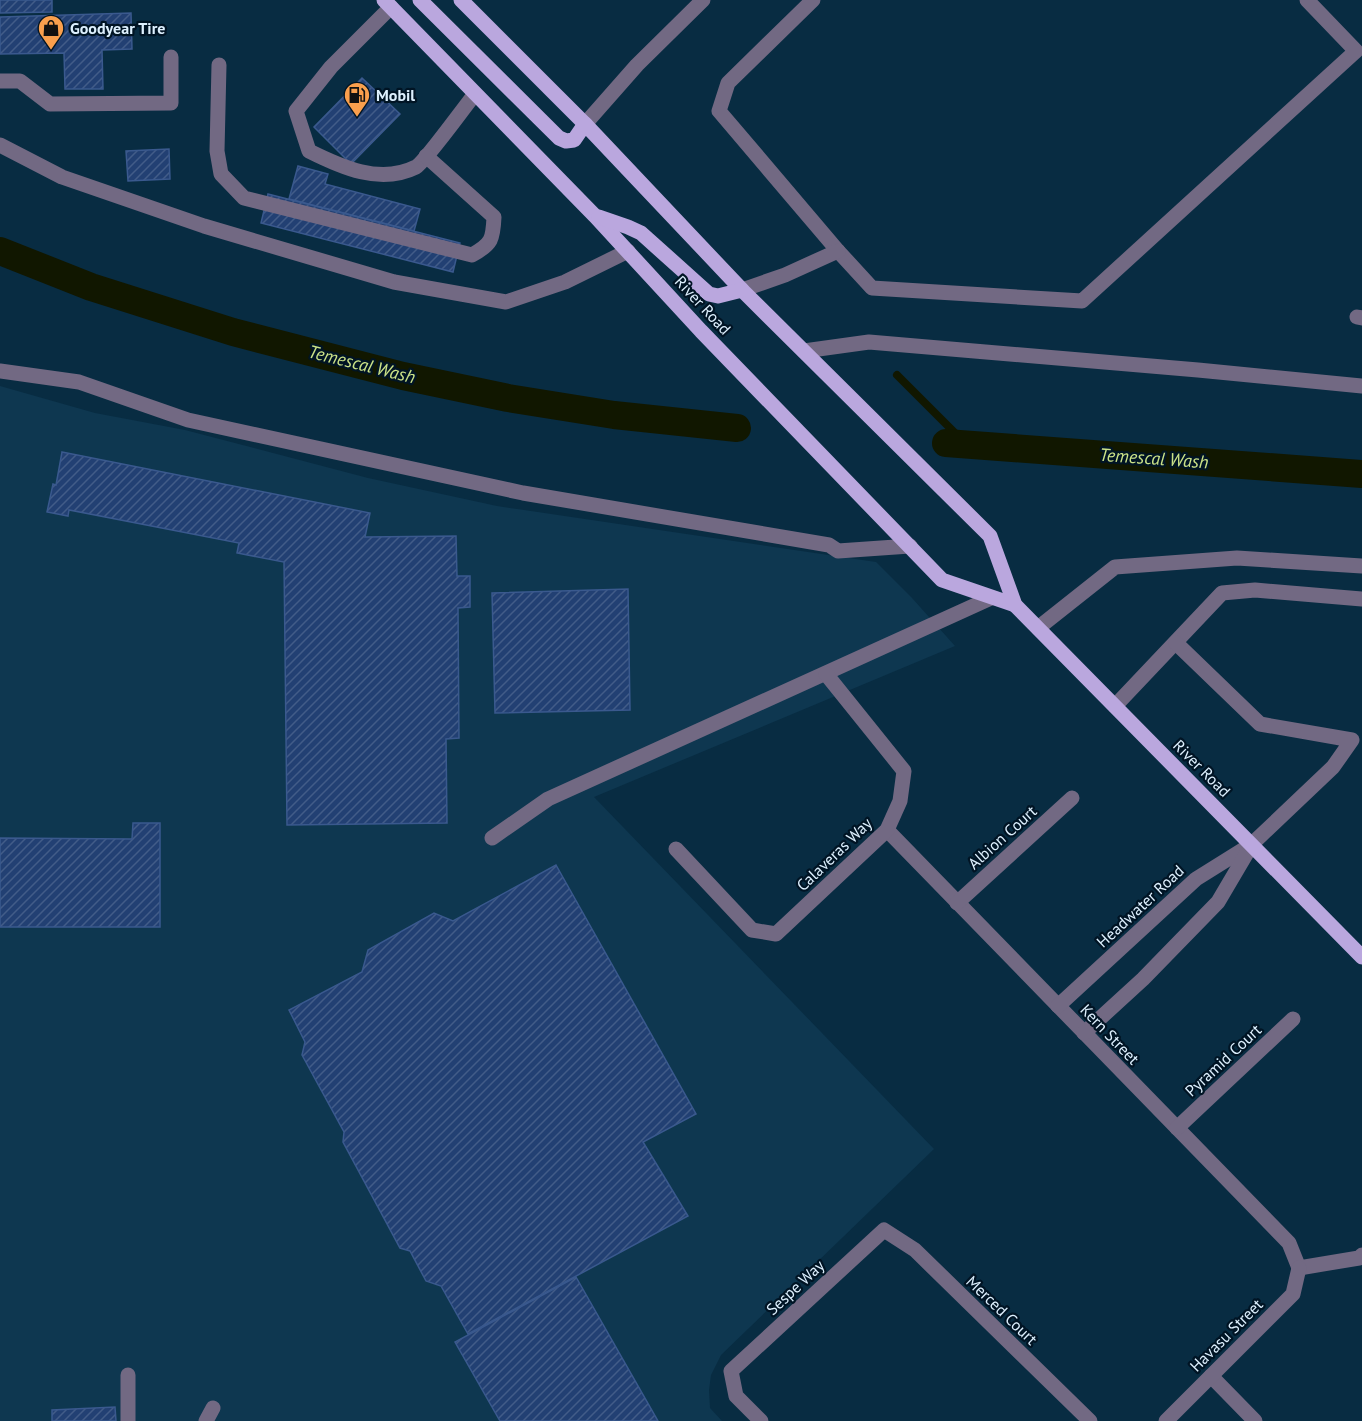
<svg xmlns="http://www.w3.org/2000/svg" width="1362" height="1421" font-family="'PT Sans',sans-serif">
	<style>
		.built { fill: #0e3750 }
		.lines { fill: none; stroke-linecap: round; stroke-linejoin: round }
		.stream { stroke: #111700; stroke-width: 8 }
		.canal { stroke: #111700; stroke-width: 28 }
		.building { fill: url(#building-hatch); stroke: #3a598e; stroke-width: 1.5 }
		.minor { stroke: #726983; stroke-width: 15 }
		.major { stroke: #baa7de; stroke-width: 15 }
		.labels { text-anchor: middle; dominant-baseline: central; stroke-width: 4.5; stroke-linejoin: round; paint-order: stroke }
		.poi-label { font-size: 16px; font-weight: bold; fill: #ddf0fe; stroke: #001424; text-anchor: start }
		.street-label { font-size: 16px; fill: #ddf0fe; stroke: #001424 }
		.water-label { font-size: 18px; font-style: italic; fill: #cce388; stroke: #001424 }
	</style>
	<defs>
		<pattern id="building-hatch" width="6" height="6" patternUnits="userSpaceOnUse" patternTransform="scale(1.5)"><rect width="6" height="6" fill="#224073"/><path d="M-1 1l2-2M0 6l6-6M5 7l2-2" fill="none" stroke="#425c88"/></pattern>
	</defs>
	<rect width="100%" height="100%" fill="#082c42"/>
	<polygon class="built" points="0,386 95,413 185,430 368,478 497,506 876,562 912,598 955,646 594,797 934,1149 721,1355 711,1375 709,1390 710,1408 722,1421 0,1421"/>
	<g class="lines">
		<polyline class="stream" points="897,375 967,445"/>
		<g class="canal">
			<polyline points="0,251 91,287 233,332 403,376 508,398 614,415 737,428"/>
			<polyline points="946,443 1362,474"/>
		</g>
	</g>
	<g class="building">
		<polygon points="0,0 52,0 52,12 0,13"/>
		<polygon points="131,13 132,49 102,50 103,89 65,89 64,53 0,54 0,17"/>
		<polygon points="362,78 400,114 351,164 314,127"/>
		<polygon points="169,149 170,179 128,181 126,151"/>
		<polygon points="298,166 328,174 325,184 420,209 414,231 289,199"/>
		<polygon points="268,194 460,243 453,272 261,223"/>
		<polygon points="62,452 370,513 365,537 456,536 457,576 470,576 470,607 458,608 459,738 446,739 447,823 287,825 284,562 237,553 239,543 69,510 68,516 47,512 53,484 56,485"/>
		<polygon points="628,589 630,710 495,713 492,593"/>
		<polygon points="133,823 160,823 160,927 0,927 0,838 132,839"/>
		<polygon points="556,865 696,1114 643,1142 688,1216 468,1334 441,1286 426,1281 410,1251 400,1248 343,1142 344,1132 302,1055 305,1042 289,1010 362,972 368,950 434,913 453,921"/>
		<polygon points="576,1277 658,1421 500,1421 455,1342"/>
		<polygon points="115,1407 116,1421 52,1421 52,1410"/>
	</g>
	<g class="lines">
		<g class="minor">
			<polyline points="813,0 728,83 719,111 838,251 872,288 1082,301 1356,51 1307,0"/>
			<path d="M391 7 331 67 296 111 309 151C341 167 380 185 416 167 425 162 465 106 475 94"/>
			<path d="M219 65 217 151 221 174 244 198 472 255C492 244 493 239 494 217L426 156"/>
			<polyline points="0,81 20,81 50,104 171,103 171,57"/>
			<polyline points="585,124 637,65 703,0"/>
			<polyline points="0,145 62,177 204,226 394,282 506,302 565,282 628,251"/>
			<polyline points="742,290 785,275 838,251"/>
			<polyline points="1357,317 1362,318"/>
			<polyline points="804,351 869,342 1198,370 1362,386"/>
			<polyline points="0,371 79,382 188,420 523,493 829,545 838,551 910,546"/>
			<polyline points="1038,628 1115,567 1237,558 1362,566"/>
			<polyline points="1115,706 1222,593 1255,590 1362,599"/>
			<polyline points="887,830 1289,1243 1299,1268"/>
			<polyline points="492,838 548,799 991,598"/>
			<polyline points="676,849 752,930 776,934 887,830 900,801 904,771 826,674"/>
			<polyline points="957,903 1072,798"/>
			<polyline points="1058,1006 1196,879 1252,844 1333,767 1352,740 1260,724 1176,643"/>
			<polyline points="1084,1033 1143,979 1218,902 1251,846"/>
			<polyline points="1177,1128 1293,1019"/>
			<polyline points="1299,1268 1359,1258 1362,1255"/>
			<polyline points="128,1375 128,1421"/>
			<polyline points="1211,1376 1255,1421"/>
			<polyline points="206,1421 213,1408"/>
			<polyline points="761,1421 736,1396 731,1371 884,1230 915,1250 1090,1421"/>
			<polyline points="1166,1421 1293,1294 1299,1268"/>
		</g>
		<g class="major">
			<polyline points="384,0 595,216 701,331 942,580 1015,605"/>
			<polyline points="420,0 559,138 566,141 574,140 585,124"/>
			<polyline points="461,0 585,124 742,290 990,536 1015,605 1362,957"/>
			<polyline points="599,217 628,227 641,233 709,294 718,296 742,290"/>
		</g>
	</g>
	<defs>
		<g id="shop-pin" transform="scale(1.35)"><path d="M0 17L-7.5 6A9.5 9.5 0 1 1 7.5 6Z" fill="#f99f4d" stroke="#001424"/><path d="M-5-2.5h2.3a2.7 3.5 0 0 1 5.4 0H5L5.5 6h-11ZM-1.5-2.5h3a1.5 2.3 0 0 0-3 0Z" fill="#111"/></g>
		<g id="fuel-pin" transform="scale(1.35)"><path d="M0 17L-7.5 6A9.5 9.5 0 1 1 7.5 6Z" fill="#f99f4d" stroke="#001424"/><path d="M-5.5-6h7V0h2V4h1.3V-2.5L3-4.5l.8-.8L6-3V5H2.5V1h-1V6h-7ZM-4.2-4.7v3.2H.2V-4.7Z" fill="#111"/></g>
	</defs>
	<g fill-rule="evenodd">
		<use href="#shop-pin" x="51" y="28"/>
		<use href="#fuel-pin" x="357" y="95"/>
	</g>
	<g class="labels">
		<g class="poi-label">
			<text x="70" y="28">Goodyear Tire</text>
			<text x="376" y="95">Mobil</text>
		</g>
		<g class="street-label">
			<text transform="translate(703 305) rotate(47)">River Road</text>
			<text transform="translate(1202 768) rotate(45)">River Road</text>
			<text transform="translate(1002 837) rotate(-42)">Albion Court</text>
			<text transform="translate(834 854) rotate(-44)">Calaveras Way</text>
			<text transform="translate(1140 906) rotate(-43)">Headwater Road</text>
			<text transform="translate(1110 1034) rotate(46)">Kern Street</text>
			<text transform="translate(1223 1060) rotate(-43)">Pyramid Court</text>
			<text transform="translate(795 1287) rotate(-43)">Sespe Way</text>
			<text transform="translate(1002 1310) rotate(44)">Merced Court</text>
			<text transform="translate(1226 1335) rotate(-45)">Havasu Street</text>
		</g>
		<g class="water-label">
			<text transform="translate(362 364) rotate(14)">Temescal Wash</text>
			<text transform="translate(1154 458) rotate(4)">Temescal Wash</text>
		</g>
	</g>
</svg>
